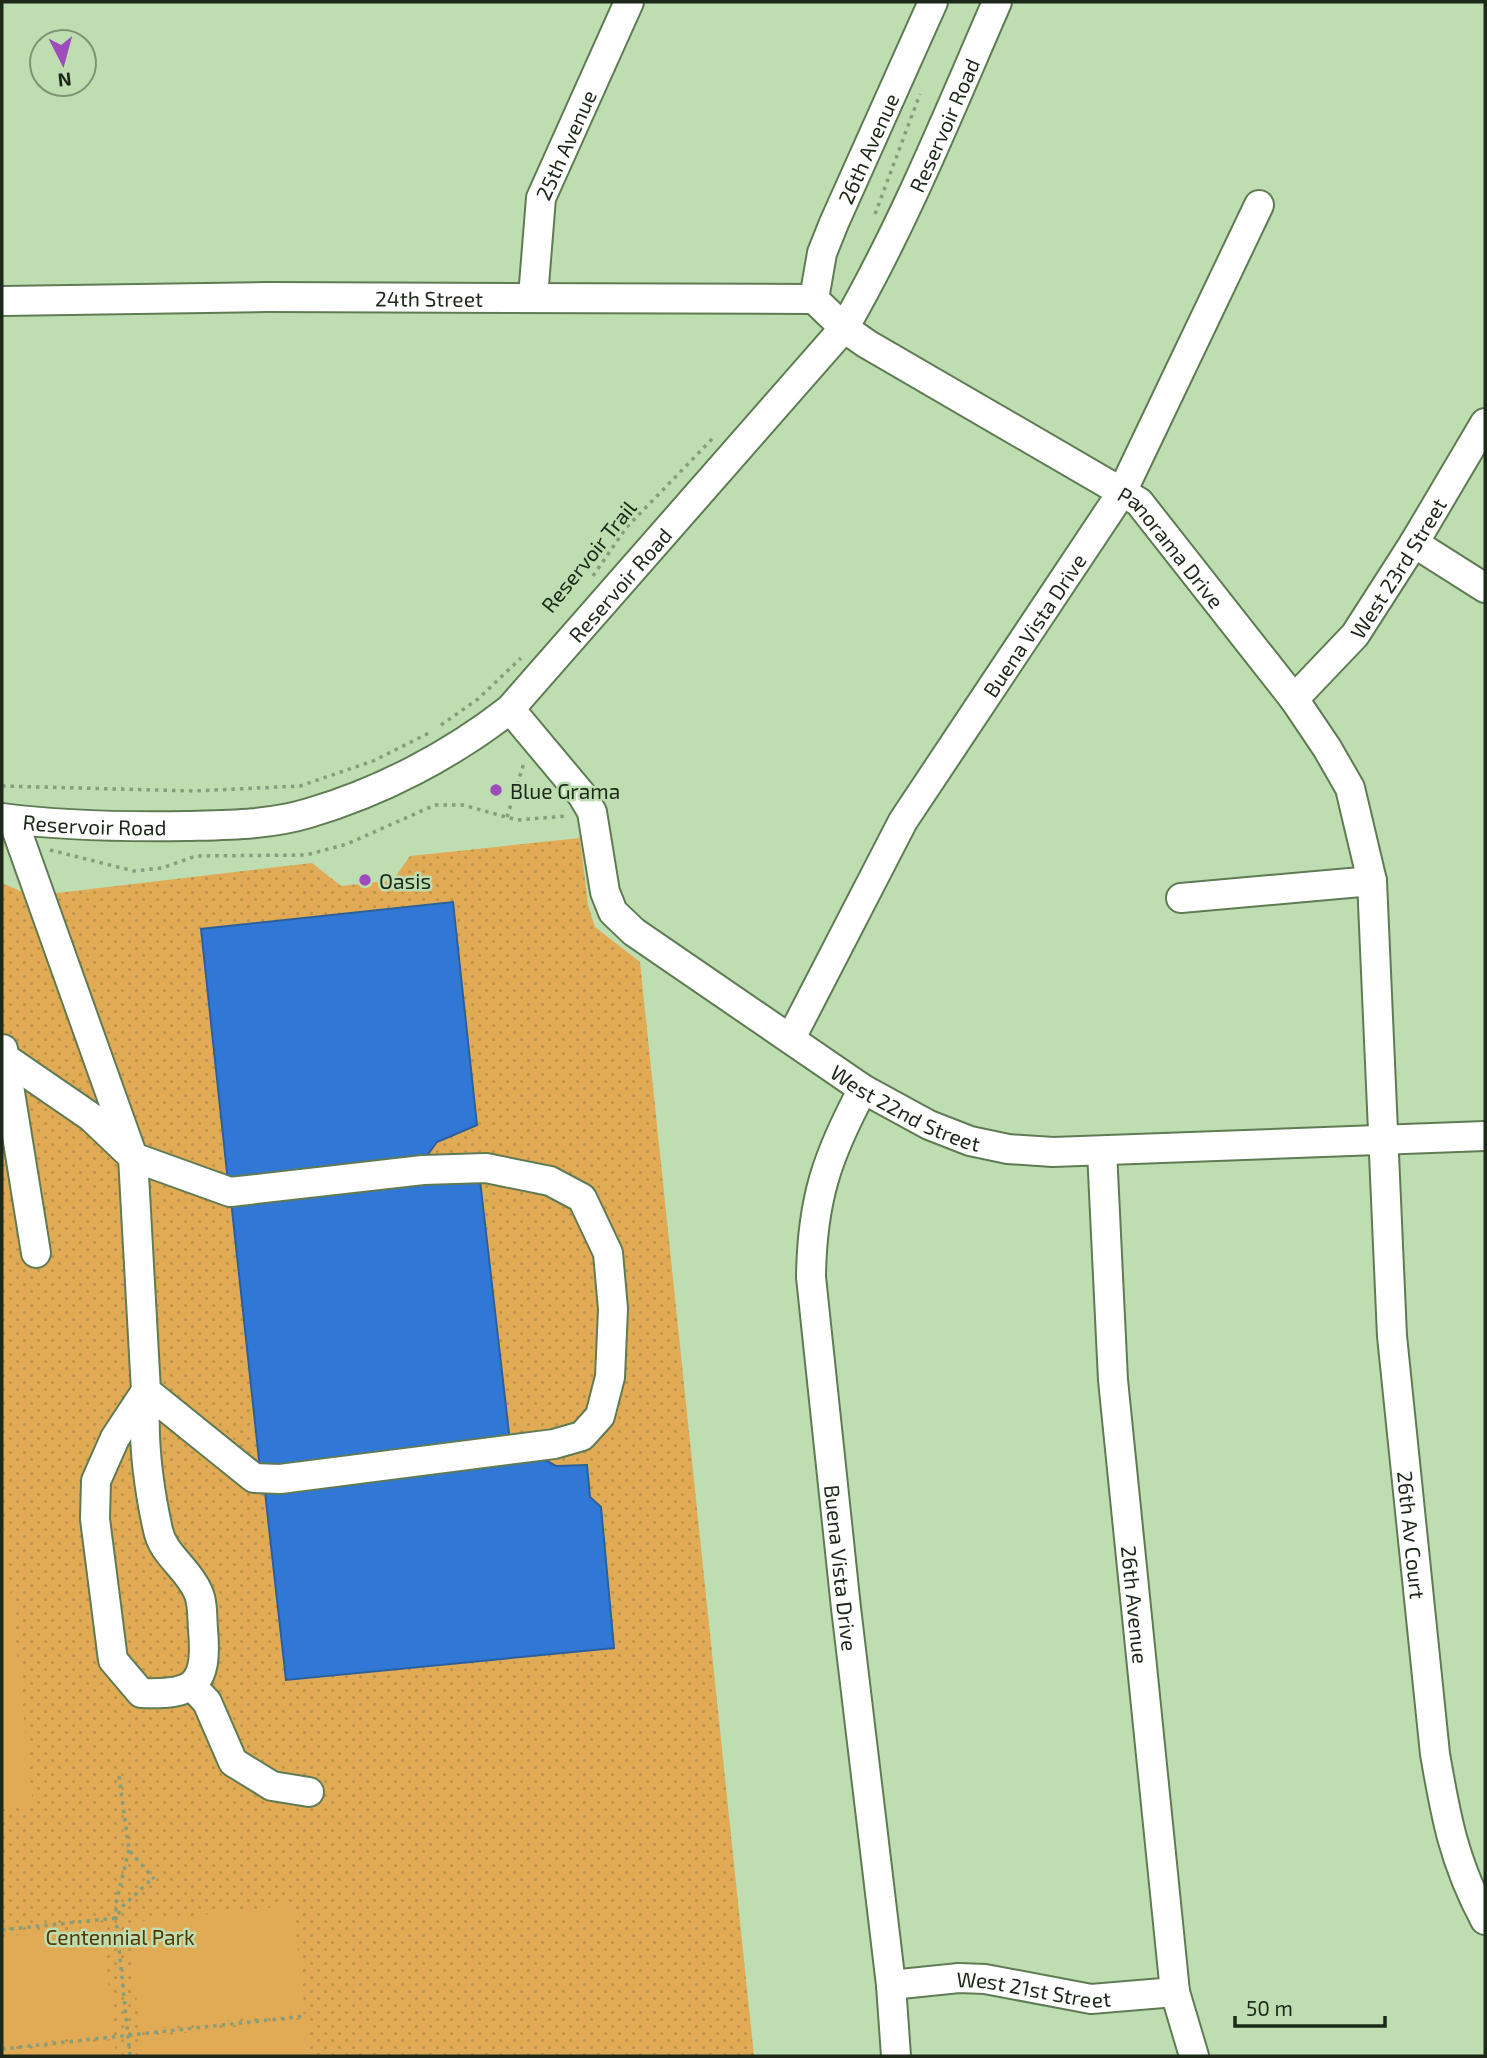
<svg xmlns="http://www.w3.org/2000/svg" width="1487" height="2058" font-family="'Exo 2',sans-serif">
	<style>
		.grass { fill: url(#grass-dots); fill-rule: evenodd }
		.pitch { fill: #e1ab56 }
		.water { fill: #3178d6; stroke: #2b609d; stroke-width: 2 }
		.lines { fill: none; stroke-linecap: round; stroke-linejoin: round }
		.minor-casing { stroke: #5f7b53; stroke-width: 32 }
		.path { stroke: #859e7c; stroke-width: 3.5; stroke-dasharray: 3.5 5; stroke-linecap: butt }
		.minor { stroke: #fff; stroke-width: 28 }
		.poi-dot { fill: #9e4cbb; stroke: #bedeb2; stroke-width: 2.5 }
		.labels { text-anchor: middle; dominant-baseline: central; stroke-width: 5; stroke-linejoin: round; paint-order: stroke }
		.street-label { font-size: 21px; fill: #1c2818; stroke: #bedeb2 }
		.poi-label { font-size: 21px; fill: #1c2818; stroke: #bedeb2; text-anchor: start }
		.park-label { font-size: 21px; fill: #553801; stroke: #bedeb2 }
	</style>
	<defs>
		<pattern id="grass-dots" width="8" height="8" patternUnits="userSpaceOnUse" patternTransform="scale(1.75)"><rect width="8" height="8" fill="#e1ab56"/><path d="M2 2h.1M6 6h.1" fill="none" stroke="#c0934a" stroke-width="1.8" stroke-linecap="round"/></pattern>
	</defs>
	<rect width="100%" height="100%" fill="#bedeb2"/>
	<path class="grass" d="M580 838 588 905 595 927 640 962 754 2056H2V883L32 896 312 863 341 886 393 880 410 856ZM453 902 477 1124 437 1142ZM422 1177 439 1184 232 1200ZM545 1460 556 1466 586 1465 590 1498 266 1492Z"/>
	<g class="pitch">
		<polygon points="2,1510 33,1805 2,1809"/>
		<polygon points="293,1905 305,2012 140,2030 128,1923"/>
		<polygon points="102,1926 114,2034 2,2046 2,1937"/>
		<polygon points="306,2019 310,2056 143,2056 141,2038"/>
		<polygon points="114,2040 116,2056 2,2056 2,2052"/>
	</g>
	<g class="water">
		<polygon points="453,902 477,1125 437,1142 423,1161 228,1182 201,929"/>
		<polygon points="422,1177 439,1184 480,1180 510,1442 260,1469 231,1200"/>
		<polygon points="545,1460 556,1466 587,1465 590,1497 601,1507 614,1648 286,1680 265,1492"/>
	</g>
	<g class="lines">
		<g class="minor-casing">
			<g id="minor">
				<path id="s1" d="M533 297 541 198 629 2"/>
				<path id="s2" d="M814 299 822 253 834 223 933 2"/>
				<path id="s3" d="M2 301 267 297 814 299 844 328 867 344 1139 502 1294 699 1327 748 1350 788 1372 881 1392 1336 1435 1754C1446 1818 1454 1862 1485 1920"/>
				<polyline points="1414,543 1485,588"/>
				<path id="s4" d="M1294 699 1355 635 1414 543 1485 423"/>
				<path id="s5" d="M510 709 582 795 592 812 605 892 613 912 634 932 863 1089 929 1125 970 1141 1008 1149 1053 1152 1485 1136"/>
				<path id="s6" d="M2 818C63 826 125 827 187 826 227 825 270 825 309 813 381 792 451 755 510 709L844 328C904 224 949 112 997 2"/>
				<polyline points="1181,898 1372,881"/>
				<path id="s7" d="M791 1038 903 821 1122 492 1259 205"/>
				<polyline points="3,1049 36,1253"/>
				<polyline points="5,1058 91,1117 133,1157 230,1192 423,1170 486,1168 550,1181 582,1198 608,1253 613,1309 610,1377 600,1416 582,1436 554,1444 280,1479 254,1478 146,1391 133,1157 13,820"/>
				<path id="s8" d="M863 1089C827 1156 812 1200 811 1277L846 1608 891 1985 896 2056"/>
				<path id="s9" d="M1102 1151 1113 1380 1175 1992 1194 2056"/>
				<path d="M146 1391C142 1436 148 1485 158 1530 163 1555 188 1568 198 1592 203 1602 202 1618 203 1629 208 1686 194 1695 141 1693L113 1660 95 1519 96 1481 115 1438Z"/>
				<polyline points="192,1686 207,1702 233,1762 272,1786 309,1792"/>
				<path id="s10" d="M891 1985 959 1978 985 1979 1091 1999 1175 1992"/>
			</g>
		</g>
		<g class="path">
			<polyline points="875,214 920,94"/>
			<polyline points="593,576 626,528 714,437"/>
			<polyline points="441,725 478,699 521,658"/>
			<polyline points="2,786 194,791 300,786 373,761 429,733"/>
			<polyline points="507,817 524,763"/>
			<polyline points="50,850 134,871 162,868 196,856 306,855 347,844 435,805 463,805 517,820 567,816"/>
			<polyline points="119,1776 129,1850 154,1879"/>
			<polyline points="129,1850 116,1903 116,1918 130,2056"/>
			<polyline points="2,1930 116,1918 123,1906 153,1878"/>
			<polyline points="2,2049 305,2016"/>
		</g>
		<use href="#minor" class="minor"/>
	</g>
	<g class="poi-dot">
		<circle cx="496" cy="790" r="7"/>
		<circle cx="365" cy="880" r="7"/>
	</g>
	<g class="labels">
		<g class="street-label">
			<text stroke="none"><textPath href="#s6" startOffset="1269">Reservoir Road</textPath></text>
			<text stroke="none"><textPath href="#s1" startOffset="158">25th Avenue</textPath></text>
			<text stroke="none"><textPath href="#s2" startOffset="161">26th Avenue</textPath></text>
			<text stroke="none"><textPath href="#s3" startOffset="427">24th Street</textPath></text>
			<text stroke="none"><textPath href="#s3" startOffset="1251">Panorama Drive</textPath></text>
			<text transform="translate(588 556) rotate(-51)">Reservoir Trail</text>
			<text stroke="none"><textPath href="#s4" startOffset="168">West 23rd Street</textPath></text>
			<text stroke="none"><textPath href="#s6" startOffset="702">Reservoir Road</textPath></text>
			<text stroke="none"><textPath href="#s7" startOffset="480">Buena Vista Drive</textPath></text>
			<text stroke="none"><textPath href="#s6" startOffset="93">Reservoir Road</textPath></text>
			<text stroke="none"><textPath href="#s5" startOffset="588">West 22nd Street</textPath></text>
			<text stroke="none"><textPath href="#s3" startOffset="2303">26th Av Court</textPath></text>
			<text stroke="none"><textPath href="#s8" startOffset="490">Buena Vista Drive</textPath></text>
			<text stroke="none"><textPath href="#s9" startOffset="455">26th Avenue</textPath></text>
			<text stroke="none"><textPath href="#s10" startOffset="144">West 21st Street</textPath></text>
		</g>
		<g class="poi-label">
			<text x="510" y="790">Blue Grama</text>
			<text x="379" y="880">Oasis</text>
		</g>
		<g class="park-label">
			<text x="120" y="1936">Centennial Park</text>
		</g>
	</g>
	<rect width="1487" height="2058" fill="none" stroke="#1c2818" stroke-width="7"/>
	<g transform="translate(63 63) rotate(174)"><circle r="33" fill="#bedeb2" stroke="#7d9574" stroke-width="2"/>
	<path d="M0-5L12 26L0 18L-12 26Z" fill="#9e4cbb"/>
	<text y="-10" font-size="19" font-weight="bold" text-anchor="middle" fill="#1c2818">N</text>
	</g>
	<path d="M1235 2016v10h150v-10" fill="none" stroke="#1c2818" stroke-width="3.5"/>
	<text x="1246" y="2016" font-size="21" fill="#1c2818" stroke="#bedeb2" stroke-width="5" paint-order="stroke">50 m</text>
</svg>
